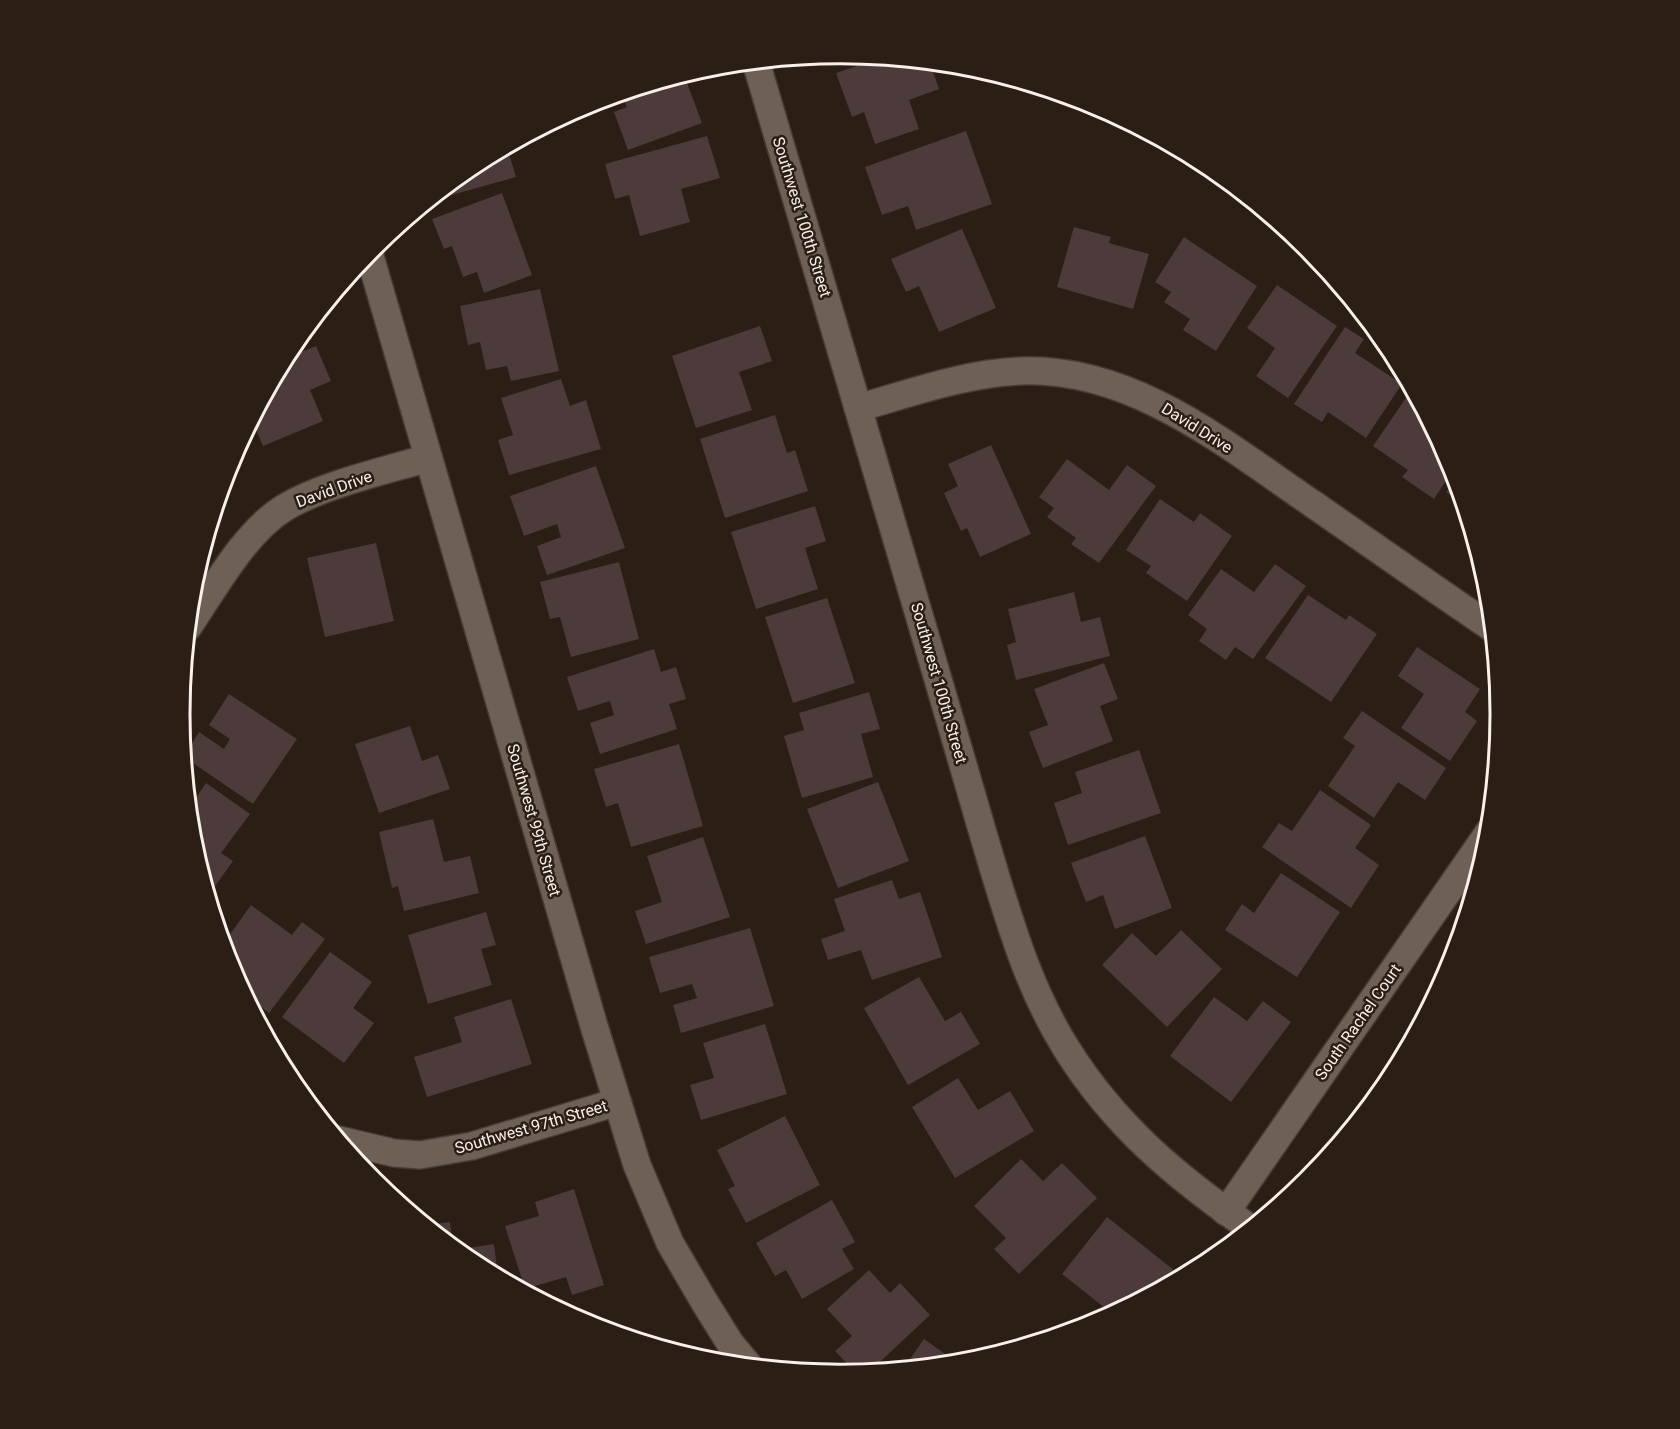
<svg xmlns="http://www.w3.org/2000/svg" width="1680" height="1429" font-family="Roboto,sans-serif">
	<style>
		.building { fill: #4c3b3a }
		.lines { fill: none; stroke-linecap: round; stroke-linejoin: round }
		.minor-casing { stroke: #453b36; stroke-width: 30 }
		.minor { stroke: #6f6056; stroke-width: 27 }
		.labels { text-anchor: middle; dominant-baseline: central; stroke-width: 5; stroke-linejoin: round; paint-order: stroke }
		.street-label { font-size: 16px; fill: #f8f0ea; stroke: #2a1e15 }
		.rim { fill: none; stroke: #f8f0ea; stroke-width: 3 }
	</style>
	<rect width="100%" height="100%" fill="#2a1e15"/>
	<g class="building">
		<polygon points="881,58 930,63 939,89 909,100 919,129 875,144 864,112 852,117 836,73"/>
		<polygon points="684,75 702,123 628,150 614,112 627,107 621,94"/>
		<polygon points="966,131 992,204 916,230 908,206 882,215 865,167"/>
		<polygon points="707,136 720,178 681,189 690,222 640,236 629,195 615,199 605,164"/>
		<polygon points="507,147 516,177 430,201 473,165"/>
		<polygon points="502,193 532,275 484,293 477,272 463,277 452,246 444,249 432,219"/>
		<polygon points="1074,227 1111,237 1109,243 1149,254 1133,309 1057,287"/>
		<polygon points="962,229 996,308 939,332 919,286 906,292 891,259"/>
		<polygon points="1184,237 1257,286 1216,351 1183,330 1190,319 1164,302 1171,292 1155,282"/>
		<polygon points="1277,285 1337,326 1288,398 1256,376 1275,348 1247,328"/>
		<polygon points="540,289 559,371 511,381 507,366 486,370 480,342 468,345 460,306"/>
		<polygon points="760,326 772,361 739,372 752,410 696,428 672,356"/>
		<polygon points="307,327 312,339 292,346 297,340"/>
		<polygon points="1345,327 1364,339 1355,353 1402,384 1366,438 1328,412 1322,422 1294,404"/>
		<polygon points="316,346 331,381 310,390 323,421 263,446 252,420 285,359"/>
		<polygon points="561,379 570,406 586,400 601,449 509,475 498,440 513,435 501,398"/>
		<polygon points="1410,392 1414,395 1450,462 1453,470 1434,499 1402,477 1408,470 1373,446"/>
		<polygon points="775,415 787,453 795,450 808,491 725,518 700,439"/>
		<polygon points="991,445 1031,534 980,557 967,528 961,531 944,493 958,486 948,464"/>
		<polygon points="1067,459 1109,490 1127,465 1156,486 1099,563 1071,544 1076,538 1047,517 1054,508 1039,497"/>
		<polygon points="596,466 625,548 547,575 537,546 561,537 557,524 524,536 510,496"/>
		<polygon points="1456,480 1461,498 1464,506 1446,492"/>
		<polygon points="1160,499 1194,522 1200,513 1232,536 1187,601 1146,573 1151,566 1126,550"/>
		<polygon points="815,506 826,541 805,548 818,589 756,609 731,532"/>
		<polygon points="376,543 394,621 325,637 307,558"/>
		<polygon points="619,562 639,639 571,657 560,617 550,619 540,582"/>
		<polygon points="1275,564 1306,586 1253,659 1235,647 1226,660 1199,641 1207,629 1188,615 1221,569 1254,592"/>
		<polygon points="1074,592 1081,622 1100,617 1110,656 1016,680 1007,645 1016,642 1008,609"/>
		<polygon points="1308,595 1346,620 1349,615 1377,634 1331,702 1265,658"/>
		<polygon points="827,598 855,683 793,703 765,617"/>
		<polygon points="1417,647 1480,689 1465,712 1477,721 1450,761 1401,728 1424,694 1398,676"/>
		<polygon points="654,649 661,672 676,667 686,699 669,704 677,729 600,754 590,723 614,715 610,701 578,711 567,677"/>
		<polygon points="1104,663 1118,699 1100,706 1113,741 1043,768 1029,732 1048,725 1034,689"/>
		<polygon points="869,692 880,729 861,734 873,777 802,798 784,736 804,730 799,713"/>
		<polygon points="229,694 297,739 253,804 184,757 199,732 224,749 230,739 209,725"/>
		<polygon points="1362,711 1446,768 1425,800 1398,782 1374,818 1328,786 1355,746 1343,738"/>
		<polygon points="410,726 422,761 438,755 450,789 379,813 355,744"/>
		<polygon points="679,744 703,826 631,847 618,803 606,807 594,769"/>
		<polygon points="1139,750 1161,813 1068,845 1054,803 1082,793 1075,772"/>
		<polygon points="878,782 909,861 838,888 807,809"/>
		<polygon points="206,783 250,814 221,853 233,861 215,886 202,877 192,843 189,808"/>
		<polygon points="1320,790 1371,825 1355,848 1379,865 1351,908 1262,847 1279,823 1292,831"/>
		<polygon points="433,819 444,862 470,856 479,893 404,911 398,886 392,888 379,832"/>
		<polygon points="1145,836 1172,908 1115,929 1103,895 1086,902 1071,863"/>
		<polygon points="703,837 730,917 646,944 635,911 662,902 647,856"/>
		<polygon points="1281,873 1340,912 1297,977 1225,930 1242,904 1254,913"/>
		<polygon points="892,880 899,899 920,892 942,957 872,980 861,950 828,960 821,939 845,931 834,899"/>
		<polygon points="251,905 292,935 302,922 325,939 269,1013 244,994 242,989 248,981 230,968 223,944"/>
		<polygon points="486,912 496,945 481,949 492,985 428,1004 408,935"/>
		<polygon points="750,928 774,1006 681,1033 673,1005 697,998 692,984 660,993 649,957"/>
		<polygon points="1181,930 1222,969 1167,1027 1102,965 1132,933 1156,956"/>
		<polygon points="330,952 372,982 353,1008 374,1023 344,1063 282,1017"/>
		<polygon points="919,977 945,1021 961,1012 980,1044 908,1085 864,1008"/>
		<polygon points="1214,997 1247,1021 1263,1001 1291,1022 1231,1102 1170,1056"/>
		<polygon points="511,999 532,1064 427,1097 414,1057 462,1042 454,1017"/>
		<polygon points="765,1024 787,1094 701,1120 690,1085 714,1078 703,1043"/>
		<polygon points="958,1078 978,1110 1010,1091 1034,1131 955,1178 912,1107"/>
		<polygon points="785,1116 820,1185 746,1223 728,1189 735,1186 717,1150"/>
		<polygon points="1021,1159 1043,1181 1062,1163 1097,1198 1019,1274 994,1249 1006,1238 974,1206"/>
		<polygon points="574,1189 604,1285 572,1295 566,1277 525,1289 505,1226 539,1216 535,1202"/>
		<polygon points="832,1200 855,1242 842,1249 854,1269 802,1299 786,1270 775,1276 756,1243"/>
		<polygon points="1107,1217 1175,1271 1163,1287 1097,1322 1095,1321 1105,1308 1062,1274"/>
		<polygon points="450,1222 453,1248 426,1225"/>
		<polygon points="494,1244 498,1277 473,1263 456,1250"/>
		<polygon points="869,1270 890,1293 900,1283 930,1315 869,1372 856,1373 835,1351 852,1336 827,1309"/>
		<polygon points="924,1339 958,1363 903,1369"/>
	</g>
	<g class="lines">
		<g class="minor-casing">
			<g id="minor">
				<path d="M756 62C817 270 879 478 940 686 958 747 975 807 993 867 1012 930 1031 992 1066 1048 1114 1125 1176 1177 1250 1228"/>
				<polyline points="369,253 594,1026 637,1165 670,1243 705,1303 730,1343 749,1366"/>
				<path d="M858 408C911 393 966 373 1021 371 1133 367 1226 445 1313 504 1372 545 1432 587 1492 628"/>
				<path d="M188 627C214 589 244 533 284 508 322 485 384 471 428 458"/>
				<polyline points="339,1140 394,1153 420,1155 472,1146 617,1102"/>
				<polyline points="1226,1212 1489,832"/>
			</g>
		</g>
		<use href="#minor" class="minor"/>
	</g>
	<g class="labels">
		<g class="street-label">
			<text transform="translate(802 217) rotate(73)">Southwest 100th Street</text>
			<text transform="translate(1197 428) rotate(32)">David Drive</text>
			<text transform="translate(334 489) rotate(-20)">David Drive</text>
			<text transform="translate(939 683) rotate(74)">Southwest 100th Street</text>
			<text transform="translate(534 820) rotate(74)">Southwest 99th Street</text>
			<text transform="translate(1358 1022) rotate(-55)">South Rachel Court</text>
			<text transform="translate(531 1127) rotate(-16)">Southwest 97th Street</text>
		</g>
	</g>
	<path d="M0 0H1680V1429H0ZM190 714a650 650 0 1 1 1300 0a650 650 0 1 1-1300 0Z" fill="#2a1e15" fill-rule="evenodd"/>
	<path class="rim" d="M190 714a650 650 0 1 1 1300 0a650 650 0 1 1-1300 0Z"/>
</svg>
